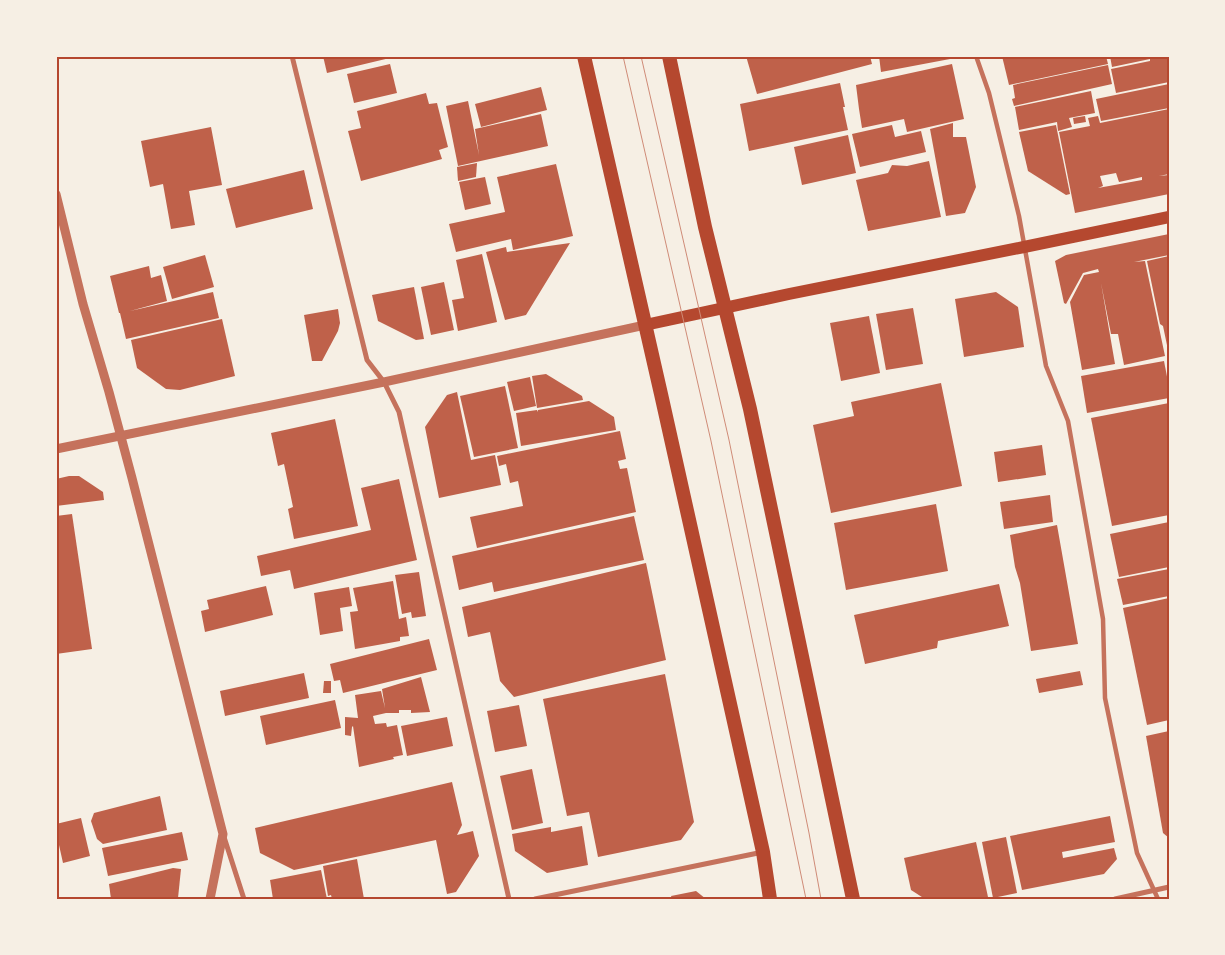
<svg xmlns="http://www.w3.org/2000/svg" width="1225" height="955" font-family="Signika,sans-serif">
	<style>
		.building { fill: #bf614a; fill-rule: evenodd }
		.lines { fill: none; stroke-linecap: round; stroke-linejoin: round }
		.pedestrian { stroke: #c5725c; stroke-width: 4.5 }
		.minor { stroke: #c5725c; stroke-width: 5 }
		.tertiary { stroke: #c5725c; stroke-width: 9 }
		.primary { stroke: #b5482f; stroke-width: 12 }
		.trunk { stroke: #b5482f; stroke-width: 14 }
		.tram { stroke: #cf8b77; stroke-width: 1 }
		.neatline { fill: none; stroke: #b5482f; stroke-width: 2 }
	</style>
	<rect width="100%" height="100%" fill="#f6efe4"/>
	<g class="building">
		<polygon points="323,56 393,56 394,57 327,73"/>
		<polygon points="746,56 870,56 872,64 757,94"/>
		<polygon points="879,56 949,56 950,59 881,72"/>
		<polygon points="1002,56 1106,56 1108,64 1009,85"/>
		<polygon points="1110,56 1169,56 1169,82 1116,93 1111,69 1150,61 1150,59 1112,67"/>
		<polygon points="390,64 397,93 354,103 347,74"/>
		<polygon points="952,64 964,119 907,132 904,119 862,128 859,109 856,85"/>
		<polygon points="1108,65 1112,84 1014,106 1012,99 1015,98 1013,85"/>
		<polygon points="840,83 845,107 843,107 848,130 749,151 740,104"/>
		<polygon points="1169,84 1169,108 1101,121 1096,99"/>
		<polygon points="541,87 547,110 481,127 475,104"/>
		<polygon points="1091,91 1095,113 1069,118 1072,127 1058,131 1057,122 1019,130 1015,107"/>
		<polygon points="426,93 429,104 437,103 448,147 439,150 442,159 361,181 348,131 361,128 357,111"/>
		<polygon points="468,101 479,155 475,129 541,114 548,146 458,166 446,106"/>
		<path d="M1169 109V174L1159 176 1169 175V194L1075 213 1059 132 1090 126 1088 118 1098 116 1100 123ZM1116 173 1119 182 1142 177V180L1098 188 1103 186 1100 176Z"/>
		<polygon points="1085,116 1086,122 1074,124 1073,118"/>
		<polygon points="953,123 953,137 966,137 976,187 965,213 946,216 930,129"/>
		<polygon points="892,125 895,137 921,131 926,152 860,167 852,134"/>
		<polygon points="1056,125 1070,194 1066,195 1028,171 1019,132"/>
		<polygon points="211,127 222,185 189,191 195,225 171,229 163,184 150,187 141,141"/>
		<polygon points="848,135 856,173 802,185 794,147"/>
		<polygon points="929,161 941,217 868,231 856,180 888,173 892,165 907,166"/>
		<polygon points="477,163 476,177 458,181 457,167"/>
		<polygon points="556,164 573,236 513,250 511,239 456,252 449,224 505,212 497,177"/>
		<polygon points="304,170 313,209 236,228 226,189"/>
		<polygon points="485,177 491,204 465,210 459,182"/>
		<polygon points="1169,234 1169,255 1134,262 1145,261 1165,356 1124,365 1118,334 1111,334 1101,283 1115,364 1082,370 1070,302 1084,275 1099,272 1098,269 1083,273 1066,304 1064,303 1055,261 1066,255"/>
		<polygon points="570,243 526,315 505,320 486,252 506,247 507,252"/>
		<polygon points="482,254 497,322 458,331 452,300 464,298 456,260"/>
		<polygon points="205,255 214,287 172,299 163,267"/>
		<polygon points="1169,256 1169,350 1168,350 1163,326 1160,324 1147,261"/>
		<polygon points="149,266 151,278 161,275 167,301 130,311 213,292 219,318 126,339 120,313 119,313 110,276"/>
		<polygon points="444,282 454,330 431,335 421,287"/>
		<polygon points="414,287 424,339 416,340 378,321 372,295"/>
		<polygon points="996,292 1018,307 1024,347 964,357 955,299"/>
		<polygon points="913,308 923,364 886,370 876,314"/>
		<polygon points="338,309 340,323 338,331 322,361 312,361 304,315"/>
		<polygon points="869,316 880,373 841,381 830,323"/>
		<polygon points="222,319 235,376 180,390 166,389 137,368 131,340"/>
		<polygon points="1164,361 1169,387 1169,398 1087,413 1081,376"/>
		<polygon points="546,374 582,396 583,400 537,408 532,376"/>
		<polygon points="530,377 536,406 514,411 507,382"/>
		<polygon points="941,383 962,486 831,513 813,425 854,416 851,402"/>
		<polygon points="505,386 518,448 474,457 460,396"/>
		<polygon points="457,392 471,460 495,455 501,485 439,498 425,427 447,395"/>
		<polygon points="589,401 614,417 616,430 521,446 516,413 537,410 538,412 538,410"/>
		<polygon points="1169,403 1169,515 1112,526 1091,418"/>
		<polygon points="335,419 358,526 294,539 288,509 293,507 284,464 278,466 271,433"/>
		<polygon points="620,431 626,459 618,461 620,469 627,468 636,512 477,548 470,517 523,506 518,481 510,483 506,464 499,466 497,456"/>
		<polygon points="1042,445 1046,475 998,482 994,452"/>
		<polygon points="69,476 79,476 103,492 104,500 56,506 56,479"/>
		<polygon points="399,479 417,560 294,589 290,570 261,576 257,556 371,530 361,488"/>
		<polygon points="1050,495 1053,522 1004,529 1000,502"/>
		<polygon points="936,504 948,571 846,590 834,523"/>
		<polygon points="72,514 92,649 56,654 56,516"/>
		<polygon points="634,516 644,560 494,592 492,582 459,590 452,556"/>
		<polygon points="1169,522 1169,567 1119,577 1110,534"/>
		<polygon points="1057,525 1078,644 1031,651 1020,583 1015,567 1010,535"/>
		<polygon points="646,563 666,660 514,697 500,681 490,632 468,637 462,607"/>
		<polygon points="1169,569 1169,596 1123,605 1117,579"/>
		<polygon points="419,572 426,616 412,618 411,612 402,614 395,575"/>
		<polygon points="393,581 399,619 406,617 409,636 400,637 400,641 355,649 350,612 358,611 353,588"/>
		<polygon points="999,584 1009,626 938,641 937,648 865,664 854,615"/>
		<polygon points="266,586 273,615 205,632 201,611 209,609 207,600"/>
		<polygon points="349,587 352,606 340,608 343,631 320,635 314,593"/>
		<polygon points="1169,598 1169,720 1147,725 1123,608"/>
		<polygon points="429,639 437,670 343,693 340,680 334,681 330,664"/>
		<polygon points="1080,671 1083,685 1039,693 1036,679"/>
		<polygon points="304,673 309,698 225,716 220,691"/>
		<polygon points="665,674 694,822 681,840 598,857 589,812 567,816 543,699"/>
		<polygon points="421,677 430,712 411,713 411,710 399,710 399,713 386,713 373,716 375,724 386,723 387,727 397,725 403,755 393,757 394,759 359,767 353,726 352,727 351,736 345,735 345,717 358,718 355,695 381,691 385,708 382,689"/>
		<polygon points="324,681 331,681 331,693 323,693"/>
		<polygon points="335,700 341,728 266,745 260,716"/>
		<polygon points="519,705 527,746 495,752 487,711"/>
		<polygon points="447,717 453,746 407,756 401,726"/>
		<polygon points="1169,731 1169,838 1163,833 1146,736"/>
		<polygon points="532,769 543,823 512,830 500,776"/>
		<polygon points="452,782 462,825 457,835 473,831 479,856 456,892 447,894 436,840 294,870 260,853 255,828"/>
		<polygon points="160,796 167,830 103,844 97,839 91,821 94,813"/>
		<polygon points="1110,816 1115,842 1062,852 1063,858 1114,848 1117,859 1104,874 1022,890 1010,836"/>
		<polygon points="81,818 90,856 63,863 59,845 56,846 56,824"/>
		<polygon points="582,826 588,865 547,873 515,851 512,834 551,827 551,832"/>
		<polygon points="182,832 188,860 108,876 102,848"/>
		<polygon points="1006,837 1017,893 993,898 982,842"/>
		<polygon points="976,842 988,897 980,899 925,899 911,890 904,858"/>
		<polygon points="357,859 364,899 332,899 331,895 328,896 323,866"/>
		<polygon points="173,868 181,869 178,898 177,899 111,899 109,884"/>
		<polygon points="321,870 327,899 273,899 270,880"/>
		<polygon points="696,891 706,899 672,899 671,896"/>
	</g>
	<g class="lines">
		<polyline class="pedestrian" points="976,56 989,93 1019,216 1046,366 1068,421 1103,619 1105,698 1137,853 1158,899"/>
		<g class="minor">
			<polyline points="292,56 367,360 384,382 399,412 509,899"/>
			<polyline points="224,837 244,899"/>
			<polyline points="535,899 763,852"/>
			<polyline points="1115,899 1169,887"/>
		</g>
		<g class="tertiary">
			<polyline points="56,194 83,304 109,392 132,478 223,834 210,899"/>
			<polyline points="56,449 384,382 645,325"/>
		</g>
		<polyline class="primary" points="645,325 789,294 1024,247 1169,217"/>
		<g class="trunk">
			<polyline points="584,56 661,394 763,852 770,899"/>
			<polyline points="669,56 705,227 750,409 853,899"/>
		</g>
		<g class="tram">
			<polyline points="623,56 711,441 806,899"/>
			<polyline points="641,56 729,440 809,833 821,899"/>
		</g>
	</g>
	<rect width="1225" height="955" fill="none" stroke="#f6efe4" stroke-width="115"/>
	<rect x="58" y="58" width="1110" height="840" class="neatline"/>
</svg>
